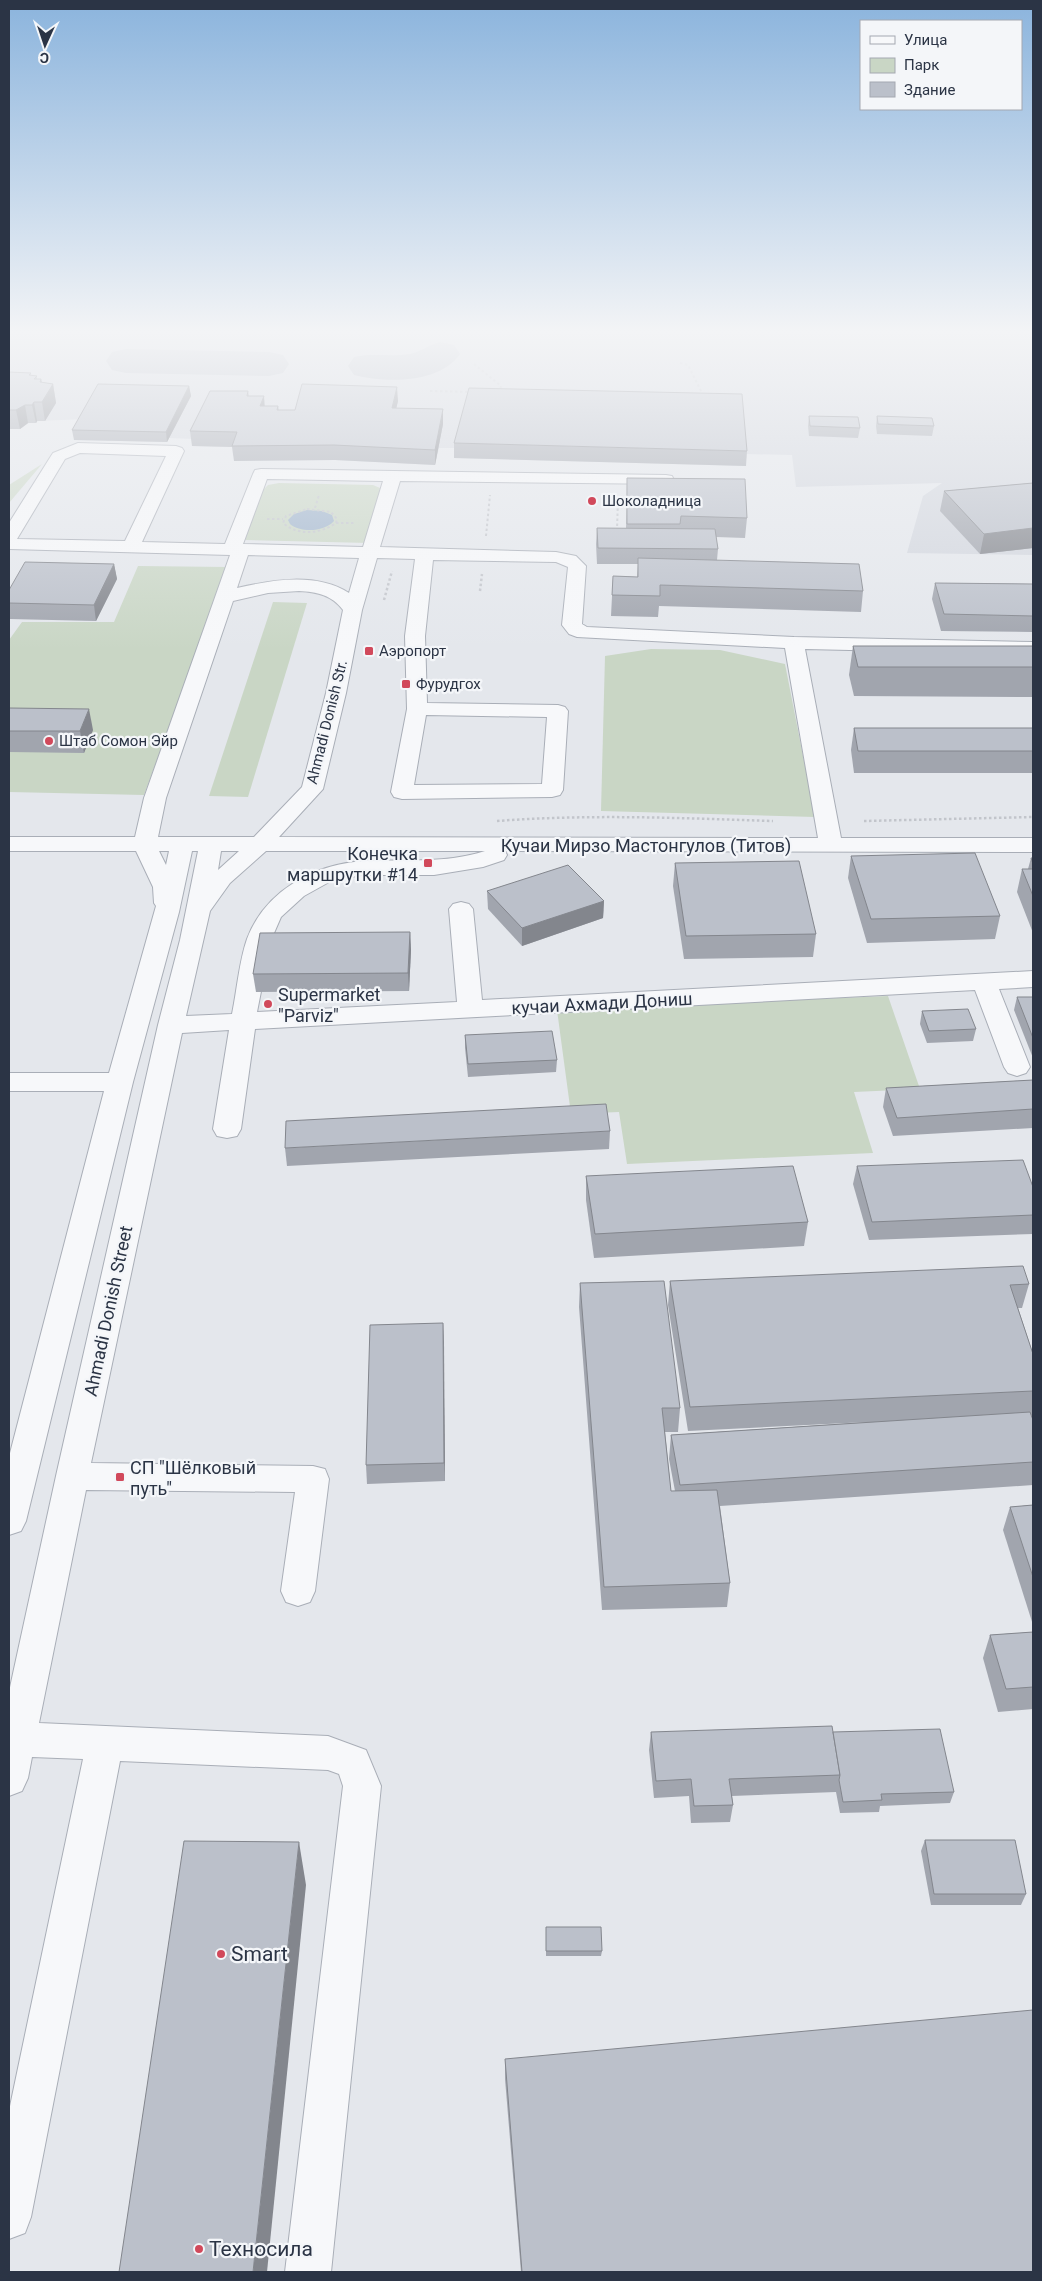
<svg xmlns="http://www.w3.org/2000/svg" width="1042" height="2281" font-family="Roboto,sans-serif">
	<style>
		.built { fill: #d2d6de }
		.green { fill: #c9d6c5 }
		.water { fill: #9fb4cc }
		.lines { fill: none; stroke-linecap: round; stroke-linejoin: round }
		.taxiway { fill: #b0b6c1; fill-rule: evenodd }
		.minor-casing { stroke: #a9aeb7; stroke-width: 2 }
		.path-far1 { stroke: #c2c5cb; stroke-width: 2; stroke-dasharray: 2.5 2.5; stroke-linecap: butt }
		.path { stroke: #c2c5cb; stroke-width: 2.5; stroke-dasharray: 2.5 2.5; stroke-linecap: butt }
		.minor { fill: #f7f8fa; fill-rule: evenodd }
		.wall { fill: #a1a5ae }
		.shaded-wall { fill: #83868d }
		.building { fill: #bbc0ca; stroke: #83868d }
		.poi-dot { fill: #d1495b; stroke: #f4f6f9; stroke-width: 2 }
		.labels { text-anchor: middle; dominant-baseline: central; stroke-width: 4.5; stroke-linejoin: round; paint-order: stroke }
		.far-poi-label { font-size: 15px; fill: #2b3445; stroke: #f4f6f9; text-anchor: start }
		.far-street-label { font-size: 15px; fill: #2b3445; stroke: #f4f6f9 }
		.street-label { font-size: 18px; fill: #2b3445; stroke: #f4f6f9 }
		.poi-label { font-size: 18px; fill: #2b3445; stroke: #f4f6f9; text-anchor: start }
		.near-poi-label { font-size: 21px; fill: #2b3445; stroke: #f4f6f9; text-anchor: start }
	</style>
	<rect width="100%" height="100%" fill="#e4e7ec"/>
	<polygon class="built" points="9,331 1033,331 1033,555 907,553 923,496 942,483 796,487 792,455 745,454 746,466 454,458 456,448 439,448 435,465 335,460 234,461 239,447 192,446 195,439 169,438 167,442 74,440 85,419 38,421 36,423 29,423 20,429 10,429 9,431"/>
	<g class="green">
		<polygon points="42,464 9,503 9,485"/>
		<polygon points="279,483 373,485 380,488 369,543 245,540 263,490 268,485"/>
		<polygon points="138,566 228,567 144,795 9,792 9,640 22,622 114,622"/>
		<polygon points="273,602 307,603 248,797 209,796"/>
		<polygon points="651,649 720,650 785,664 815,817 601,811 605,656"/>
		<polygon points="888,996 920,1089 854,1092 873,1153 627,1164 619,1112 571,1114 557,1010"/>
	</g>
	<path class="water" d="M307 510 322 511 332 515 334 521C324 532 301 533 290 524L288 520 294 514Z"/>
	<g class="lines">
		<g class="taxiway">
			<path d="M440 342 454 345 460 354C439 384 386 383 354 375L348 366 354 357C373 353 391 357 410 354 420 352 429 345 440 342Z"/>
			<polygon points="126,349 269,352 283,355 289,364 283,373 269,376 126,373 112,370 106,361 112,352"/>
		</g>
		<g class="minor-casing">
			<path id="minor" d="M78 443 176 446 182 448 184 451 142 542 225 544 253 474 255 470 261 469 666 475 672 476 674 480 672 484 400 481 380 547 556 552 576 556 586 566 582 624 587 627 794 637 1033 642V654L805 649 841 838H1033V852L505 851 507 855 504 860 483 867 434 875H362L331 881 304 896 281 917 271 940 257 1012 457 1002 449 909 453 904 461 902 469 904 473 909 482 1000 1033 971V987L999 989 1030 1067 1026 1073 1017 1076 1008 1073 1004 1067 975 990 255 1029 241 1129 237 1136 227 1138 217 1136 213 1129 229 1030 182 1033 91 1463 313 1466 325 1469 329 1479 315 1591 310 1602 298 1606 286 1602 281 1591 295 1492 86 1490 39 1723 328 1736 366 1750 381 1786 331 2272H285L343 1786 339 1774 328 1770 120 1761 31 2217 25 2233 9 2239V2111L83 1759 32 1757 28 1778 22 1791 9 1796V1692L56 1476 158 1025 180 940 198 851H192L179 912 133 1082 26 1521 21 1531 9 1535V1457L104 1091H9V1073H109L156 906 154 903 153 887 136 851H9V837H135L144 798 230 555 9 549V523L51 456 53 453ZM80 453 166 456 125 541 17 539 65 459ZM267 479 383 481 363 547 243 544ZM248 555 359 558 349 593C316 572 272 580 237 588ZM377 558 415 559 405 636 407 709 391 792 394 797 402 799 552 797 560 795 563 790 568 711 565 707 558 705 427 703 425 636 433 560 556 562 568 567 562 625 569 634 577 637 785 648 818 838 279 837 323 789 346 693 362 610ZM299 591C317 592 332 595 343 610L326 693 302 787 254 837H158L166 798 233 601 268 593ZM426 715 547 717 542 784 414 785ZM159 851H169L166 865ZM221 851H239L218 870ZM266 851H485C445 864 405 859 364 861 314 864 265 891 247 939 239 962 237 990 232 1014L186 1016 210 911 230 883Z"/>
		</g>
		<g class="path-far1">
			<polyline points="680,363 688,365 702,393"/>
			<polyline points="474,364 501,386 500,391"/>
			<polyline points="430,391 473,392"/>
			<polyline points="315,508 319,495"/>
			<path d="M307 509 331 512 337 519 336 523C320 534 298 536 283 523L286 516Z"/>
			<polyline points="267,519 283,519"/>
			<polyline points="336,523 356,523"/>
			<polyline points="617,531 618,497"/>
			<polyline points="486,536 490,495"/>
		</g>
		<g class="path">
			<polyline points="480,591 482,574"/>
			<polyline points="384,600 392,571"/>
			<path d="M497 821C589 814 681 818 773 821"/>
			<polyline points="864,821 1033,817"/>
		</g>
		<use href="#minor" class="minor"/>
	</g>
	<g class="wall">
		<polygon points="9,372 31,373 31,375 37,376 37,379 41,379 42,382 53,384 56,403 45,421 37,421 36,423 28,423 20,429 10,429 9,431"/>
		<polygon points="189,386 191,396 167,442 74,440 72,430"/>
		<polygon points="248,391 249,396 265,406 278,406 279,410 295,410 398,401 396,408 443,424 435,465 335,460 234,461 232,447 192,446 190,431"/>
		<polygon points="809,416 860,428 858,438 809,436 808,426"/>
		<polygon points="877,416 934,426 932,436 877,434 876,426"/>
		<polygon points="454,443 747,451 746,466 454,458"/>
		<polygon points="627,478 747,518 745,538 716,537 718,549 717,560 863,591 861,612 659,606 658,617 611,616 613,576 637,577 638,564 597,564 596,544 597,528 626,528"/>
		<polygon points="1033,483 1033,548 980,554 940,511 944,491"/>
		<polygon points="114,564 117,579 96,621 9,619 9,590"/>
		<polygon points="935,583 1033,584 1033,632 941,631 932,599"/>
		<polygon points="853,646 1033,646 1033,697 854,696 849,675"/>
		<polygon points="9,708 93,730 84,753 9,752"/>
		<polygon points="854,728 1033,728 1033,773 854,773 851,750"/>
		<polygon points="851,856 1000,916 995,939 867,943 848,878"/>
		<polygon points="1031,858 1033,858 1033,933 1017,892 1022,869 1028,869"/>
		<polygon points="675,863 816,934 813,957 684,959 673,886"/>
		<polygon points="487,891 604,901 603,918 522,946 488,909"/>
		<polygon points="410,932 411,950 409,991 256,992 253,974"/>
		<polygon points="1017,997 1033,997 1033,1058 1014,1010"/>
		<polygon points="922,1011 976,1029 973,1041 927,1043 920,1024"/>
		<polygon points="465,1035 557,1060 556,1072 468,1077 465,1048"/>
		<polygon points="1033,1080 1033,1128 893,1136 883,1107 886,1088"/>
		<polygon points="610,1131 609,1149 287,1166 285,1148"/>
		<polygon points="857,1166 1033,1187 1033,1234 869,1240 853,1184"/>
		<polygon points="586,1176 808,1222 804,1246 594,1258 586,1200"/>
		<polygon points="670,1281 1029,1284 1022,1308 1018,1308 1033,1354 1033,1415 1031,1415 1033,1420 1033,1485 720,1506 730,1583 727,1607 602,1610 579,1307 580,1283 680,1408 678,1432 665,1432 671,1491 675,1491 669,1459 671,1435 867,1422 688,1431 668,1305"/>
		<polygon points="443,1323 445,1481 367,1484 366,1465"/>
		<polygon points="1033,1505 1033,1625 1003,1530 1010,1507"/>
		<polygon points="1033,1632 1033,1709 998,1712 983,1658 990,1635"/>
		<polygon points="651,1732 833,1732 954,1792 950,1803 880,1806 879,1812 840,1813 836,1792 732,1796 733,1805 730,1822 691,1823 689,1796 654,1798 649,1750"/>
		<polygon points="925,1840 1026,1894 1021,1905 931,1905 921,1851"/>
		<polygon points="546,1927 602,1951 601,1956 546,1956"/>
		<polygon points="505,2059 1033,2272 521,2272 505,2079"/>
	</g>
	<g class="shaded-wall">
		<polygon points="41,379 45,398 53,384 56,403 45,421 42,402 40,382"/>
		<polygon points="189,386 191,396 167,442 166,432"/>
		<polygon points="397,387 398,401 393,423 392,408"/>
		<polygon points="264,396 265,410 260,406"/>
		<polygon points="34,402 37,421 36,423 32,405"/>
		<polygon points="25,405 28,423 20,429 16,410"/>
		<polygon points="443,409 443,424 435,465 435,450"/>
		<polygon points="1033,528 1033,548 980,554 984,534"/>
		<polygon points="114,564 117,579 96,621 94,605"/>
		<polygon points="89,709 93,730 84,753 80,731"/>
		<polygon points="604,901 603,918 522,946 522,928"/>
		<polygon points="410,932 411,950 409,991 408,973"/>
		<polygon points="443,1323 444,1342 445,1481 444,1463"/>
		<polygon points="299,1842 306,1885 267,2272 253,2272"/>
	</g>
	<g class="building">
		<polygon points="9,372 31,373 29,375 37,376 34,379 41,379 40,382 53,384 42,402 34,402 32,405 25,405 16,410 9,410"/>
		<polygon points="98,384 189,386 166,432 72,430"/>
		<polygon points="302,384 397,387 392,408 443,409 435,450 334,445 232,446 237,432 190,431 210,391 248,391 247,396 264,396 260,406 278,406 277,410 295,410"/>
		<polygon points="469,388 742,394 747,451 454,443"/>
		<polygon points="809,416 858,417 860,428 810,426"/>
		<polygon points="877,416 932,418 934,426 878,424"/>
		<polygon points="627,478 745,479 747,518 681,516 680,524 627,524"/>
		<polygon points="1033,483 1033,528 984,534 944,491"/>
		<polygon points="597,528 715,529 718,549 598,548"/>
		<polygon points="638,558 859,564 863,591 660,585 660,596 612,595 613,576 638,577"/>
		<polygon points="25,562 114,564 94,605 9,603 9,590"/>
		<polygon points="935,583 1033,584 1033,616 944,614"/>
		<polygon points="853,646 1033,646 1033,667 858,667"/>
		<polygon points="9,708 89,709 80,731 9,731"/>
		<polygon points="854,728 1033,728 1033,751 858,751"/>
		<polygon points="975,853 1000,916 871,919 851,856"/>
		<polygon points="1031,858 1033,858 1033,864"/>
		<polygon points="799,861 816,934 686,936 675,863"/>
		<polygon points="568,865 604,901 522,928 487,891"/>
		<polygon points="1022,869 1033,869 1033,896"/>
		<polygon points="410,932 408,973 253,974 260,933"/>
		<polygon points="1017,997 1033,997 1033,1038"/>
		<polygon points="968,1009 976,1029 929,1031 922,1011"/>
		<polygon points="552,1031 557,1060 468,1064 465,1035"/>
		<polygon points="1033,1080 1033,1109 897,1118 886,1088"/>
		<polygon points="606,1104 610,1131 285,1148 286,1121"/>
		<polygon points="1023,1160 1033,1187 1033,1215 872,1222 857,1166"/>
		<polygon points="793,1166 808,1222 595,1234 586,1176"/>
		<polygon points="1023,1266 1029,1284 1010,1285 1033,1354 1033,1391 690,1407 670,1281"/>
		<polygon points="664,1281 680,1408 662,1408 671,1491 717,1490 730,1583 604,1587 580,1283"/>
		<polygon points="443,1323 444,1463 366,1465 370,1325"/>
		<polygon points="1030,1412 1033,1420 1033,1462 680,1485 671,1435"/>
		<polygon points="1033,1505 1033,1577 1010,1507"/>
		<polygon points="1033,1632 1033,1687 1006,1689 990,1635"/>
		<polygon points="832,1726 840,1775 729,1779 733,1805 694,1806 691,1779 656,1781 651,1732"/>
		<polygon points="940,1729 954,1792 881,1794 882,1800 843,1802 839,1780 840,1775 833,1732"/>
		<polygon points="925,1840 1015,1840 1026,1894 934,1894"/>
		<polygon points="184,1841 299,1842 253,2272 119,2272"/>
		<polygon points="546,1927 601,1927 602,1951 546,1951"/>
		<polygon points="1033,2010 1033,2272 522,2272 505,2059"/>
	</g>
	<linearGradient id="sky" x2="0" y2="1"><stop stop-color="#8bb4dd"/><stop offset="0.51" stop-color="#f3f4f6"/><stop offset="1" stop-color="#f3f4f6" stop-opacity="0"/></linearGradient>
	<rect width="1042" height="650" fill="url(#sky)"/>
	<g class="poi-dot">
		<circle cx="592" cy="501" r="5"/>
		<rect x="364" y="646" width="10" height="10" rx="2.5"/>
		<rect x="401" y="679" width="10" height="10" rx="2.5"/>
		<circle cx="49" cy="741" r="5"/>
		<rect x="423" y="858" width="10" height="10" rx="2.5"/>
		<circle cx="268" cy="1004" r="5"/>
		<rect x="115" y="1472" width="10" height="10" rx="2.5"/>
		<circle cx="221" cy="1954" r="5"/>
		<circle cx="199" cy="2249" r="5"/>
	</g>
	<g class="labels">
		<g class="far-poi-label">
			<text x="602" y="501">Шоколадница</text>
			<text x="379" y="651">Аэропорт</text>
			<text x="416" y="684">Фурудгох</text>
			<text x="59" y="741">Штаб Сомон Эйр</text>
		</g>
		<g class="far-street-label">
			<text transform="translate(327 722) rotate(-76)">Ahmadi Donish Str.</text>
		</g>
		<g class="street-label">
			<text x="646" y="845">Кучаи Мирзо Мастонгулов (Титов)</text>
			<text transform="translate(602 1003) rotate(-3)">кучаи Ахмади Дониш</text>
			<text transform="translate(108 1311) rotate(-78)">Ahmadi Donish Street</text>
		</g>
		<g class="poi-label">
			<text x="418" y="853" text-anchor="end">Конечка<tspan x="418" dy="21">маршрутки #14</tspan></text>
			<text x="278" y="994">Supermarket<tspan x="278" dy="21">"Parviz"</tspan></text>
			<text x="130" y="1467">СП "Шёлковый<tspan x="130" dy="21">путь"</tspan></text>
		</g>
		<g class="near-poi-label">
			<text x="231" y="1954">Smart</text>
			<text x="209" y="2249">Техносила</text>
		</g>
	</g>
	<rect width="1042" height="2281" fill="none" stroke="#2b3445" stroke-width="20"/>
	<rect x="860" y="20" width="162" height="90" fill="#f4f6f9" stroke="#a4a8b1"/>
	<rect x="870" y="36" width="25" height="8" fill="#f7f8fa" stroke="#a4a8b1"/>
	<text x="904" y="45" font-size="15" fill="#2b3445">Улица</text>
	<rect x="870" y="58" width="25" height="15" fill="#c9d6c5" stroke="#a4a8b1"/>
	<text x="904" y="70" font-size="15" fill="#2b3445">Парк</text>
	<rect x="870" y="82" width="25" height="15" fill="#bbc0ca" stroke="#a4a8b1"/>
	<text x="904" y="95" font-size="15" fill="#2b3445">Здание</text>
	<g transform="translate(45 45) rotate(183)" stroke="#f4f6f9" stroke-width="4" paint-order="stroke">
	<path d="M0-4L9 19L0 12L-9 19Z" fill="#2b3445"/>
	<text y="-8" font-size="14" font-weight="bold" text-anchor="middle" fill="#2b3445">С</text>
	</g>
</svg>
